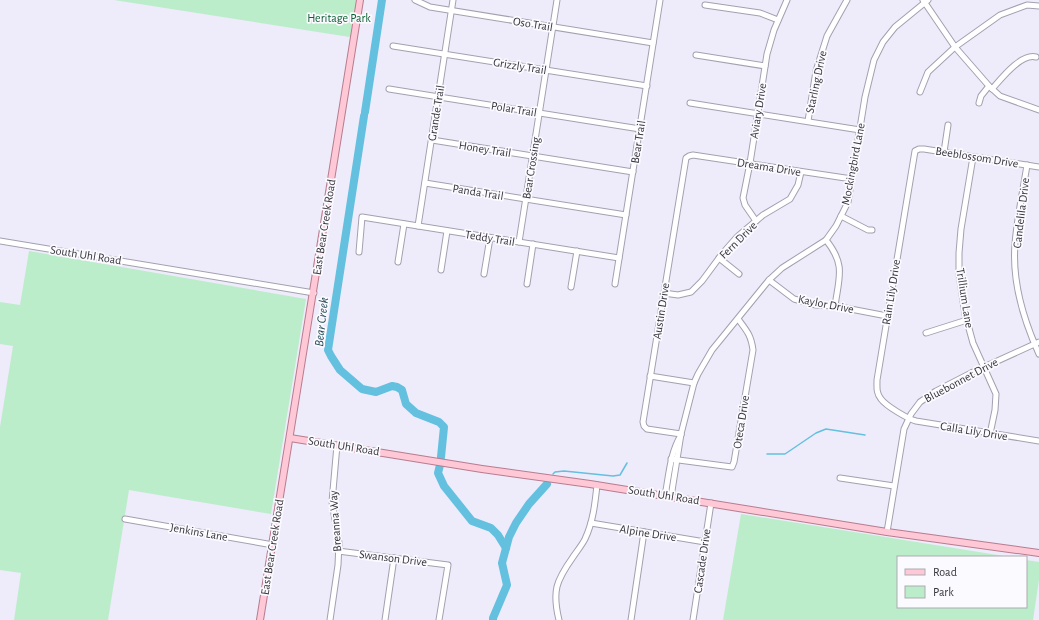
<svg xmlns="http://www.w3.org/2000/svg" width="1039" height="620" font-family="'Alegreya Sans',sans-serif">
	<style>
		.green { fill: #bbedca }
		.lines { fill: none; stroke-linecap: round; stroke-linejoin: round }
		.stream { stroke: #63c0df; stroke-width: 1.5 }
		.river { stroke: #63c0df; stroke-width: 8 }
		.minor-casing { stroke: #a3a0af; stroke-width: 7 }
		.major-casing { stroke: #b87c8e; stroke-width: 8 }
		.minor { stroke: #fff; stroke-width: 5 }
		.major { stroke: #fec8d6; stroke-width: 6 }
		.labels { text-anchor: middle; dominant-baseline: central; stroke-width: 3.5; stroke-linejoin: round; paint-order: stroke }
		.park-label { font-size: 12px; fill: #0b5f33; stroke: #fbfafe }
		.street-label { font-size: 12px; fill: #37353c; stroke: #fbfafe }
		.water-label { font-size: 13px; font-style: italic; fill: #1f4856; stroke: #fbfafe }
	</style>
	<rect width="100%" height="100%" fill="#eeebfb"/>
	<g class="green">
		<polygon points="114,0 362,0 356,38"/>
		<polygon points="29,251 306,299 271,514 129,490 108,620 14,620 21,573 0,570 0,427 13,346 0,344 0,302 20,305"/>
		<polygon points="741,514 1010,557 898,557 898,607 1026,607 1026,560 1039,562 1039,580 1033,620 723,620"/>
	</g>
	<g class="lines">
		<g class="stream">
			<polyline points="767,454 785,454 816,433 826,429 865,435"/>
			<polyline points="553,474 555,472 564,471 613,476 620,475 627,463"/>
		</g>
		<g class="river">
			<polyline points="365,112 382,0"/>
			<polyline points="364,116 328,350 331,356 340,370 362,389 376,392 392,386 397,387 402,390 406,404 416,413 439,422 444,427 441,457"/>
			<polyline points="440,465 438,473 444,486 472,521 491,528 498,535 506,548"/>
			<polyline points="493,620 493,618 507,585 502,563 509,537 516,523 529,504 547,484"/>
		</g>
		<g class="minor-casing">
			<g id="minor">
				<polyline points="415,0 430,7 653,43"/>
				<polyline points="923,0 955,47 989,86 1000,96 1039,110"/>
				<polyline points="705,5 760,13 778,20"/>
				<polyline points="393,46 647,86"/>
				<polyline points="696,55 765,66"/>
				<polyline points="389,89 640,129"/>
				<path d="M992 89C1001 79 1021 53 1036 57"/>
				<polyline points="920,92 928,72 955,47 1000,15 1027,5 1039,6"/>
				<polyline points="690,103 860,130"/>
				<polyline points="979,103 981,96 989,86"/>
				<polyline points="808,121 816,71 827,36 847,0"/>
				<polyline points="432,140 633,172"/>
				<polyline points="944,152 948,125"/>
				<polyline points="973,157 961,229 959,253 959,274 965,314 973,343 996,394 995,410 990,434"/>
				<path d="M1027 165C1023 191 1017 218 1015 244 1012 281 1024 321 1039 354"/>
				<path d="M1039 167 924 149H919L915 151 877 380C877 387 876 393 881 399 886 406 908 419 916 421L1039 441"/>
				<polyline points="425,183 626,215"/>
				<polyline points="841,216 868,230 872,230"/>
				<polyline points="756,221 745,205 743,198 750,163 767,54 774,30 787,0"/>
				<polyline points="418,226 453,0"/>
				<path d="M826 240C846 265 839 277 835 306"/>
				<polyline points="0,241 314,293"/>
				<polyline points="519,242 557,0"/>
				<polyline points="359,252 362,217 619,258"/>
				<polyline points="719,258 739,274"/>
				<polyline points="398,262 404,224"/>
				<polyline points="441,270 447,231"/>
				<polyline points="484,274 490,238"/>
				<polyline points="769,280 794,299 816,305 835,306 887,316"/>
				<polyline points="527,284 533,244"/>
				<polyline points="615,284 660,0"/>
				<polyline points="571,287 577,251"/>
				<polyline points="664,293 678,295 691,292 702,281 722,254 737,237 763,215 790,199 798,185 801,172"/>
				<polyline points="926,333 967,320"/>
				<polyline points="650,376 694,383"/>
				<polyline points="681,434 647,429 644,426 643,422 686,158 689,156 693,155 852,179"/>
				<path d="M671 459 732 467 734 462 753 350C751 335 747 331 738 319"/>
				<polyline points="840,478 894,486"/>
				<path d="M665 496C669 475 670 453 681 435"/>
				<polyline points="671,497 681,434 694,383 698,374 712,350 769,280 782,268 826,240 836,226 848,202 865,97 874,60 883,42 895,27 928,0"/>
				<polyline points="125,519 273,545"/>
				<polyline points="591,523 705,542"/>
				<polyline points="887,532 904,429 911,414 920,402 936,391 971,373 1039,342"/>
				<polyline points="338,551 448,565 439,620"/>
				<polyline points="330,620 338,565 339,543 332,502 337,445"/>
				<polyline points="385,620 394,558"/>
				<path d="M559 620C552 591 556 581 573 557 577 551 582 545 585 539 593 522 595 504 597 485"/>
				<polyline points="631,620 644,532"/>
				<polyline points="693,620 711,503"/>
			</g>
		</g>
		<g class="major-casing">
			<g id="major">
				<polyline points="290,438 482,469 590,484 887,532 1039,553"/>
				<polyline points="260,620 360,0"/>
			</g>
		</g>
		<use href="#minor" class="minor"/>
		<use href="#major" class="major"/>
	</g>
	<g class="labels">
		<g class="park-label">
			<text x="339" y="18">Heritage Park</text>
		</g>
		<g class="street-label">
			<text transform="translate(533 24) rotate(9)">Oso Trail</text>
			<text transform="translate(520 66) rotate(9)">Grizzly Trail</text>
			<text transform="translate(816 82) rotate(-78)">Starling Drive</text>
			<text transform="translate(514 109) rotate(9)">Polar Trail</text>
			<text transform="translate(758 111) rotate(-81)">Aviary Drive</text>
			<text transform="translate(436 113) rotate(-81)">Grande Trail</text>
			<text transform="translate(638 142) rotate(-81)">Bear Trail</text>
			<text transform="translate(485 149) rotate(9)">Honey Trail</text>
			<text transform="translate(977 157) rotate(9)">Beeblossom Drive</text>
			<text transform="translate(853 164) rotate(-79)">Mockingbird Lane</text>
			<text transform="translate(769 167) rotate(9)">Dreama Drive</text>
			<text transform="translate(531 168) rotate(-81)">Bear Crossing</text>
			<text transform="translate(478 192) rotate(9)">Panda Trail</text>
			<text transform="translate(1021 213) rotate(-83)">Candelila Drive</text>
			<text transform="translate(324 227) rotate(-81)">East Bear Creek Road</text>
			<text transform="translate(490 238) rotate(9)">Teddy Trail</text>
			<text transform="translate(738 240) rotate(-45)">Fern Drive</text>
			<text transform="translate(86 255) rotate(9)">South Uhl Road</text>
			<text transform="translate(891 292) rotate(-81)">Rain Lily Drive</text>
			<text transform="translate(965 298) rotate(81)">Trillium Lane</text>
			<text transform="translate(826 304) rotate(11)">Kaylor Drive</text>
			<text transform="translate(661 311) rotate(-81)">Austin Drive</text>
			<text transform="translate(961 380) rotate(-28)">Bluebonnet Drive</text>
			<text transform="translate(741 422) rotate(-81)">Oteca Drive</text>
			<text transform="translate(974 431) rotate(9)">Calla Lily Drive</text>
			<text transform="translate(344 446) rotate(9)">South Uhl Road</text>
			<text transform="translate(664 495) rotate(9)">South Uhl Road</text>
			<text transform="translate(335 521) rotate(-94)">Breanna Way</text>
			<text transform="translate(199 532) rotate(10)">Jenkins Lane</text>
			<text transform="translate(648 533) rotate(9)">Alpine Drive</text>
			<text transform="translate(272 547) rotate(-81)">East Bear Creek Road</text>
			<text transform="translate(393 558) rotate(7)">Swanson Drive</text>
			<text transform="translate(702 561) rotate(-82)">Cascade Drive</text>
		</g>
		<g class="water-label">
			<text transform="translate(322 322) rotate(-84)">Bear Creek</text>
		</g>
	</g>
	<rect x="897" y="556" width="130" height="52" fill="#fbfafe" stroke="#adabb0"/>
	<rect x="905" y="569" width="20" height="6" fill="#fec8d6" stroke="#adabb0"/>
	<text x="933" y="576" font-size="12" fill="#37353c">Road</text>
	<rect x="905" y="586" width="20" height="12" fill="#bbedca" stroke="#adabb0"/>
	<text x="933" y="596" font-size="12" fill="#37353c">Park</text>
</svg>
